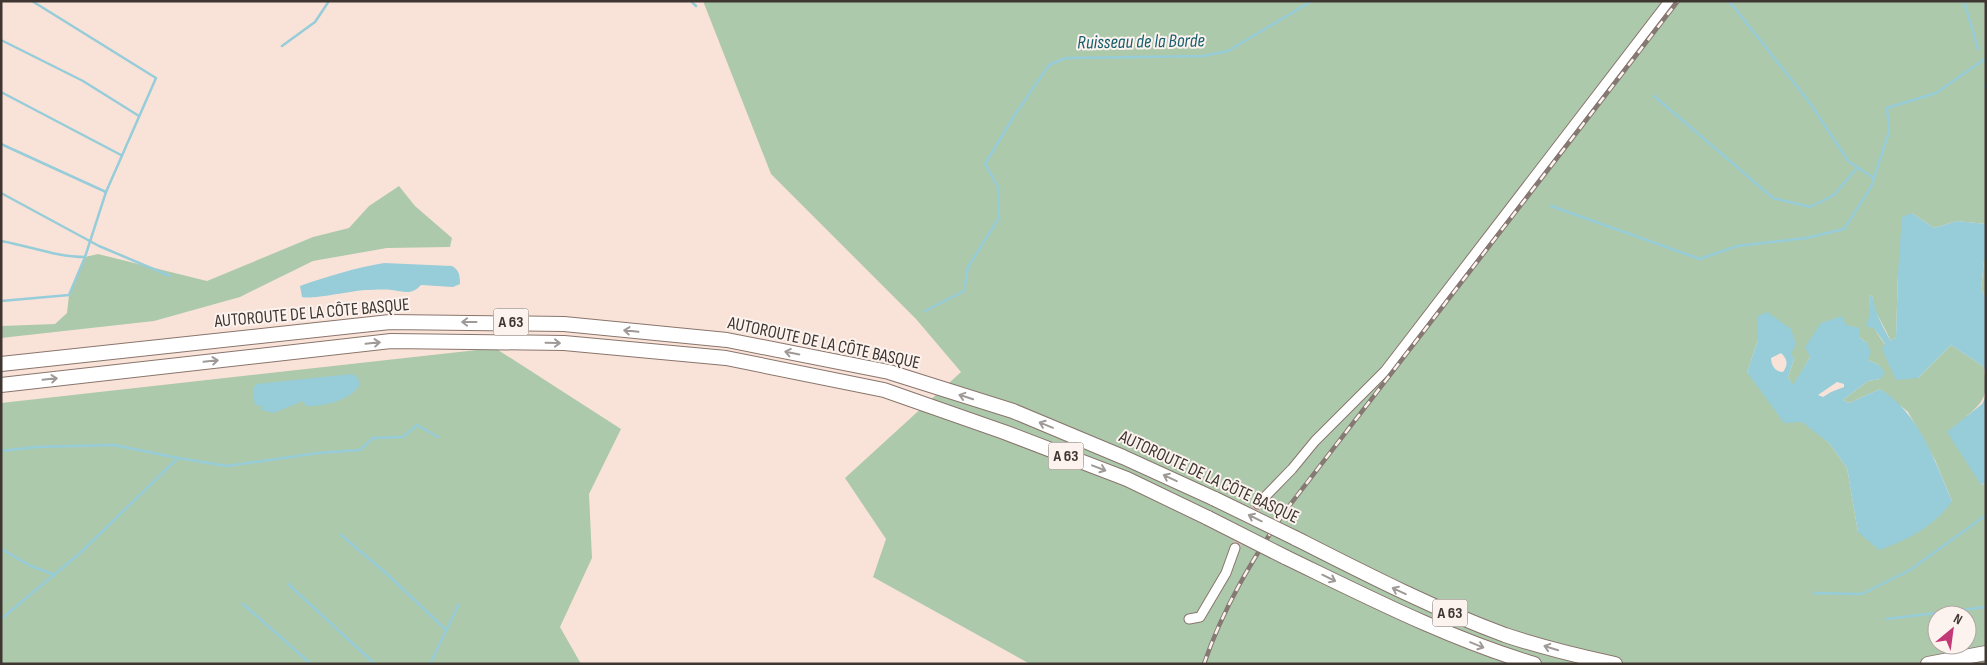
<svg xmlns="http://www.w3.org/2000/svg" width="1987" height="665" font-family="'Sofia Sans Condensed',sans-serif">
	<style>
		.green { fill: #adc9ac; fill-rule: evenodd }
		.water { fill: #97ccd9; fill-rule: evenodd }
		.lines { fill: none; stroke-linecap: round; stroke-linejoin: round }
		.stream { stroke: #97ccd9; stroke-width: 2.5 }
		.minor-tunnel { stroke: #d4c0b8; stroke-width: 9; stroke-dasharray: 9 4.5; stroke-linecap: butt }
		.minor-casing { stroke: #89756c; stroke-width: 11 }
		.highway-casing { stroke: #89756c; stroke-width: 16 }
		.minor { stroke: #fff; stroke-width: 9 }
		.highway { stroke: #fff; stroke-width: 14 }
		.rail-casing { stroke: #867872; stroke-width: 4.5 }
		.rail { stroke: #fcf3ef; stroke-width: 2.5; stroke-dasharray: 8; stroke-linecap: butt }
		.highway-bridge-casing { stroke: #89756c; stroke-width: 16; stroke-linecap: butt }
		.highway-bridge { stroke: #fff; stroke-width: 14 }
		.oneway { stroke: #9f9a98 }
		.labels { text-anchor: middle; dominant-baseline: central; stroke-width: 4; stroke-linejoin: round; paint-order: stroke }
		.shield { fill: #fcf3ef; stroke: #786f6b; stroke-width: 1 }
		.shield-label { font-size: 16px; font-weight: bold; fill: #3f3632 }
		.street-label { font-size: 18px; fill: #3f3632; stroke: #fcf3ef }
		.water-label { font-size: 19px; font-style: italic; fill: #1a606e; stroke: #fcf3ef }
	</style>
	<rect width="100%" height="100%" fill="#f9e3d9"/>
	<g class="green">
		<path d="M703 1H1986V224L1957 221 1934 228 1912 213 1898 273 1896 337 1891 341 1874 308 1872 295 1869 296C1870 306 1870 318 1874 327 1883 347 1903 363 1918 378L1951 345 1984 367C1987 394 1987 399 1967 416L1982 485 1986 482V664H1030L873 577 886 539 845 478 961 372 916 319 771 174ZM1859 337 1867 343 1868 360 1879 365 1880 379 1868 381 1843 400 1849 403 1880 389 1908 412 1935 460 1952 501 1858 532 1847 468 1829 443 1747 372 1758 340 1794 359 1788 377 1793 386 1810 357ZM1937 615H1967V645H1937Z"/>
		<polygon points="399,186 415,206 452,238 450,247 387,248 313,261 240,297 154,321 1,338 1,326 55,324 67,313 69,295 85,257 98,254 207,281 313,237 349,228 369,206"/>
		<polygon points="1986,257 1986,299 1981,289 1984,261"/>
		<polygon points="495,348 621,429 589,494 592,558 560,627 581,664 1,664 1,403"/>
	</g>
	<g class="water">
		<path d="M1912 213 1934 228 1957 221 1986 224V257L1984 261 1981 289 1986 299V377L1984 367 1951 345 1918 378 1896 380 1882 349 1885 344 1874 328 1867 327 1866 325 1870 315 1869 296 1872 295C1875 312 1882 326 1891 341L1896 337 1898 273 1902 217Z"/>
		<path d="M384 263 452 266C459 270 460 275 460 284L453 287 421 285C412 295 405 292 392 290 383 289 373 290 365 290 352 291 309 300 302 297L300 286C328 276 355 268 384 263Z"/>
		<path d="M1767 312 1791 329 1796 344 1791 354 1794 359 1788 377 1793 385 1810 357 1805 347 1821 323 1842 316 1846 325 1860 328 1859 337 1867 343 1871 352 1868 360 1879 365 1885 373 1880 379 1868 381 1843 400 1849 403 1880 389C1919 413 1935 461 1952 501 1935 526 1908 540 1879 550L1858 532 1847 468 1829 443 1802 422 1784 423 1747 372 1758 340V316ZM1781 353C1788 359 1788 365 1783 372 1775 372 1771 365 1771 358ZM1837 382 1844 384V387L1831 392 1823 397 1818 395Z"/>
		<path d="M352 374 357 377 360 384C352 400 323 407 306 406L303 401 274 413 261 410V405L255 406 253 389 256 384Z"/>
		<polygon points="1986,396 1986,482 1981,485 1947,432 1982,404"/>
	</g>
	<g class="lines">
		<g class="stream">
			<polyline points="691,1 696,6"/>
			<polyline points="1729,1 1810,103 1849,162 1874,178"/>
			<polyline points="1964,1 1978,49"/>
			<polyline points="1,40 83,81 139,116"/>
			<polyline points="282,46 315,22 329,1"/>
			<polyline points="1984,84 1986,89"/>
			<polyline points="1,92 121,155"/>
			<polyline points="1654,96 1773,198 1810,207 1834,195 1857,168"/>
			<polyline points="1,144 106,192"/>
			<polyline points="1,193 99,246 170,276"/>
			<polyline points="1551,206 1700,259 1737,246 1806,238 1844,229 1871,187 1889,132 1887,108 1936,93 1986,58"/>
			<path d="M1 241C30 246 56 257 85 257"/>
			<polyline points="1,301 69,295 85,257 106,192 156,78 32,1"/>
			<polyline points="925,311 964,291 968,267 999,218 998,187 985,164 1014,116 1049,65 1066,58 1203,56 1228,51 1312,1"/>
			<polyline points="1,451 36,447 114,445 178,458 227,466 318,453 360,450 373,438 403,437 417,425 438,437"/>
			<polyline points="341,535 387,574 446,630"/>
			<polyline points="1,549 31,566 55,575"/>
			<polyline points="288,584 375,664"/>
			<polyline points="1814,593 1862,594 1910,570 1986,515"/>
			<polyline points="243,604 311,664"/>
			<polyline points="1,619 79,554 177,459"/>
			<polyline points="1886,619 1986,607"/>
			<polyline points="430,664 459,604"/>
		</g>
		<polyline class="minor-tunnel" points="1235,548 1258,504"/>
		<g class="minor-casing">
			<g id="minor">
				<polyline points="1258,504 1292,469 1315,441 1385,371 1669,1"/>
				<polyline points="1189,619 1200,617 1226,573 1235,548"/>
			</g>
		</g>
		<g class="highway-casing">
			<g id="highway">
				<polyline points="1,364 390,322 564,324 727,340 889,372 1013,411 1123,457 1215,499"/>
				<polyline points="1,385 391,341 564,343 726,358 884,390 1004,432 1127,479 1208,518"/>
				<path d="M1295 538C1364 573 1432 608 1505 635 1541 647 1578 656 1615 664"/>
				<path d="M1285 557C1366 596 1447 638 1534 664"/>
				<polyline points="1928,664 1986,653"/>
			</g>
		</g>
		<use href="#minor" class="minor"/>
		<use href="#highway" class="highway"/>
		<g class="rail-casing">
			<path id="rail" d="M1204 664C1223 608 1253 558 1286 510L1678 1"/>
		</g>
		<use href="#rail" class="rail"/>
		<g class="highway-bridge-casing">
			<g id="highway-bridge">
				<polyline points="1215,499 1295,538"/>
				<polyline points="1208,518 1285,557"/>
			</g>
		</g>
		<use href="#highway-bridge" class="highway-bridge"/>
	</g>
	<defs><path id="oneway-shaft" d="M-6 0H5M1.5-3L5.5 0L1.5 3" fill="none" stroke-width="1.6" stroke-linecap="round" stroke-linejoin="round" transform="scale(1.25)"/></defs>
	<g class="oneway">
		<use href="#oneway-shaft" transform="translate(469 322) rotate(-180)"/>
		<use href="#oneway-shaft" transform="translate(631 331) rotate(-174)"/>
		<use href="#oneway-shaft" transform="translate(373 343) rotate(-6)"/>
		<use href="#oneway-shaft" transform="translate(553 343) rotate(1)"/>
		<use href="#oneway-shaft" transform="translate(792 353) rotate(-169)"/>
		<use href="#oneway-shaft" transform="translate(211 361) rotate(-6)"/>
		<use href="#oneway-shaft" transform="translate(50 379) rotate(-6)"/>
		<use href="#oneway-shaft" transform="translate(966 397) rotate(-162)"/>
		<use href="#oneway-shaft" transform="translate(1046 425) rotate(-158)"/>
		<use href="#oneway-shaft" transform="translate(1099 468) rotate(21)"/>
		<use href="#oneway-shaft" transform="translate(1170 478) rotate(-155)"/>
		<use href="#oneway-shaft" transform="translate(1255 518) rotate(-154)"/>
		<use href="#oneway-shaft" transform="translate(1329 578) rotate(26)"/>
		<use href="#oneway-shaft" transform="translate(1399 591) rotate(-155)"/>
		<use href="#oneway-shaft" transform="translate(1477 645) rotate(22)"/>
		<use href="#oneway-shaft" transform="translate(1551 648) rotate(-163)"/>
	</g>
	<g class="labels">
		<g class="shield">
			<rect x="493.5" y="308.5" width="35" height="27" rx="4"/>
			<rect x="1048.5" y="442.5" width="35" height="27" rx="4"/>
			<rect x="1432.5" y="599.5" width="35" height="27" rx="4"/>
		</g>
		<g class="shield-label">
			<text x="511" y="322">A 63</text>
			<text x="1066" y="456">A 63</text>
			<text x="1450" y="613">A 63</text>
		</g>
		<g class="street-label">
			<text transform="translate(312 313) rotate(-5)">AUTOROUTE DE LA CÔTE BASQUE</text>
			<text transform="translate(824 343) rotate(12)">AUTOROUTE DE LA CÔTE BASQUE</text>
			<text transform="translate(1209 477) rotate(25)">AUTOROUTE DE LA CÔTE BASQUE</text>
		</g>
		<g class="water-label">
			<text transform="translate(1141 42) rotate(-1)">Ruisseau de la Borde</text>
		</g>
	</g>
	<rect width="1987" height="665" fill="none" stroke="#3f3632" stroke-width="5"/>
	<g transform="translate(1952 630) rotate(29)"><circle r="24" fill="#fcf3ef" stroke="#b0a7a3"/>
	<path d="M0-4L9 19L0 12L-9 19Z" fill="#c23976"/>
	<text y="-8" font-size="14" font-weight="bold" text-anchor="middle" fill="#3f3632">N</text>
	</g>
</svg>
